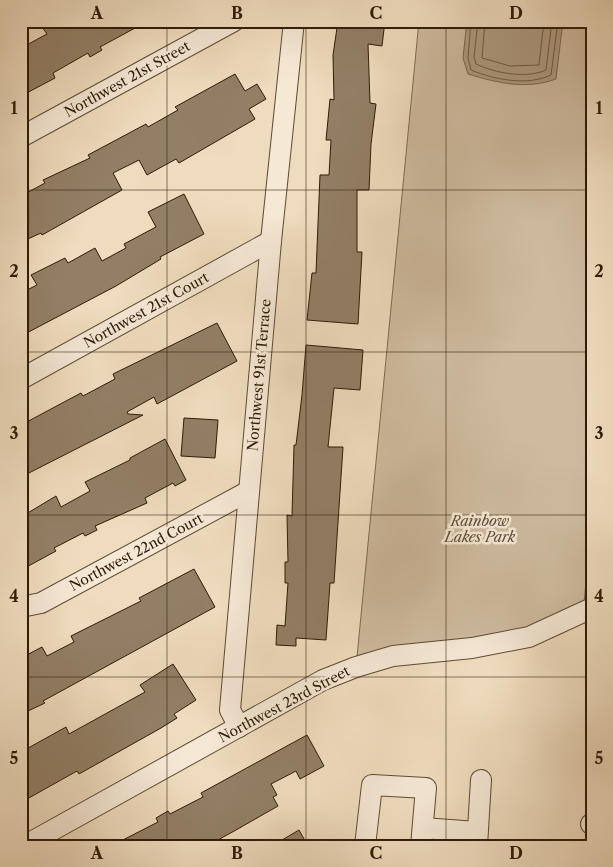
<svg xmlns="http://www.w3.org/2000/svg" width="613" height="867" font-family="'Libre Caslon Text',serif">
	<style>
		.green { fill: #cebb9f; stroke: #7e6b52 }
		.water { fill: #ad9a7f; stroke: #7a674f }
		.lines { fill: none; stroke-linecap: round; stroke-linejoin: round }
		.shore { stroke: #6e5a42; stroke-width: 1 }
		.building { fill: #927f66; stroke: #2e1b06 }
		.minor-casing { stroke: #5e4b34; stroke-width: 22 }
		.minor { stroke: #f5e8d5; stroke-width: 20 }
		.grid { fill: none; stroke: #2e1b06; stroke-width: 1; stroke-opacity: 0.55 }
		.labels { text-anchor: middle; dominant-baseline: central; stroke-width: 5; stroke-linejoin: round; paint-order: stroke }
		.street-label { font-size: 14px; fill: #2e1b06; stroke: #f5e8d5 }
		.park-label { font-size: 14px; font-style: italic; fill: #5e4b34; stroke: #f5e8d5 }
		.neatline { fill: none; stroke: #2e1b06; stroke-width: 2 }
		.grid-label { font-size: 16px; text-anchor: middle; font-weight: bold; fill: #2e1b06 }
	</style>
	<rect width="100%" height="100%" fill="#efdcbe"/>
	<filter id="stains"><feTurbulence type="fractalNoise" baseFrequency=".004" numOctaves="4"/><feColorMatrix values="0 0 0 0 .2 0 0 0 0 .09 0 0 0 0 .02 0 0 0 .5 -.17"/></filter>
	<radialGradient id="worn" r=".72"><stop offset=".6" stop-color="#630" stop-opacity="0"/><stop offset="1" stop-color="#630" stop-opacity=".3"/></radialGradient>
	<polygon class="green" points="419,21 592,21 592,521 583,613 550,629 356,667"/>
	<path class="water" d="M467 21H563L556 79C526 90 498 83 468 74L463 58Z"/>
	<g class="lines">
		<g class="shore">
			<path d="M471 21 468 58 471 70C495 80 528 86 551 75L558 21"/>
			<path d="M478 21 474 57 476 64C495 73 526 79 546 70L552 21"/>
			<polyline points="485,21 482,58 510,66 539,65 544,21"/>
		</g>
	</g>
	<g class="building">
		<polygon points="52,21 148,21 100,47 102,50 90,57 88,53 53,73 55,78 21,96 21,48 47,34 42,27"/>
		<polygon points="338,21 385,21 382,46 368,44 370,103 376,104 371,144 369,190 357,190 357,252 362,252 358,324 307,320 312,273 316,273 320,175 329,175 331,140 326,140 330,99 334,100 333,55"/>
		<polygon points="235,74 245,91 257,84 266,99 249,109 255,119 179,163 176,159 147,175 139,160 113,173 122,190 42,235 41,233 21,242 21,196 45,183 43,180 90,158 88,155 146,124 148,127 178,110 175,107"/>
		<polygon points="184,194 204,234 160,257 161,259 116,286 21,336 21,293 37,285 31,275 65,258 68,263 95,248 102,261 126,248 124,244 156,227 148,212"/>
		<polygon points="217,323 237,361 157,404 154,397 127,412 128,414 143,415 21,477 21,442 28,438 21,425 81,393 83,396 115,379 113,374"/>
		<polygon points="306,345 363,350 360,390 334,388 328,447 343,447 334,583 330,583 326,640 296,638 296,646 276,645 277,625 285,626 288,583 285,583 285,562 288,562 287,515 292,516 294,445 296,445 302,395"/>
		<polygon points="184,418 218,420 215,458 181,456"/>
		<polygon points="165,439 186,480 175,486 173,483 145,498 147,503 95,526 97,530 85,536 83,533 54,548 56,551 21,570 21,517 56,496 61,507 90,491 85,482 130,460 130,458"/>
		<polygon points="194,569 215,607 43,701 45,703 28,711 21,697 21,675 28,671 21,658 42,647 47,656 74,642 71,636 141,601 139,598"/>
		<polygon points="173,664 196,700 174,714 177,718 161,728 79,774 77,771 27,799 21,786 21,752 66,727 69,734 145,692 140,685"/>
		<polygon points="307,735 324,766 300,779 296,771 271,784 277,795 273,797 278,806 236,830 207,846 111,846 158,822 156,818 168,811 170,814 203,797 201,793"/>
		<polygon points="299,830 308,846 272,846"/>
	</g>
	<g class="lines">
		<g class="minor-casing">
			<g id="minor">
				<polyline points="21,137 234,21"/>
				<polyline points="21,379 271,241"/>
				<polyline points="21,607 41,603 249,491"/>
				<polyline points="239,727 230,710 271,241 294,21"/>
				<polyline points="591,824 592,824"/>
				<polyline points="423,828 477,832"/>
				<polyline points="24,846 323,680 356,667 393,656 472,648 529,637 592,608"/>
				<polyline points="365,846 372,785 426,788 421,846"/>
				<polyline points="477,846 481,780"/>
			</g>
		</g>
		<use href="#minor" class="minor"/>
	</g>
	<path class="grid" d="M167 21V846M306 21V846M446 21V846M21 190H592M21 352H592M21 515H592M21 677H592"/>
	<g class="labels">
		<g class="street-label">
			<text transform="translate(127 79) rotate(-29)">Northwest 21st Street</text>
			<text transform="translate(146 310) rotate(-29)">Northwest 21st Court</text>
			<text transform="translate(259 375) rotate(-85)">Northwest 91st Terrace</text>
			<text transform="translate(136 552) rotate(-28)">Northwest 22nd Court</text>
			<text transform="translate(284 704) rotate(-28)">Northwest 23rd Street</text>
		</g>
		<g class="park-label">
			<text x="480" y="521">Rainbow<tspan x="480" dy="16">Lakes Park</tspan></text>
		</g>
	</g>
	<rect width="613" height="867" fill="none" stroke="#efdcbe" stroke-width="55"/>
	<rect x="28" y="28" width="558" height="812" class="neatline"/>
	<g class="grid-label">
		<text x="97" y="19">A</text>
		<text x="237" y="19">B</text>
		<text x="376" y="19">C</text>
		<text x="516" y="19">D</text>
		<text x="14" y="114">1</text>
		<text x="599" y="114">1</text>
		<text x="14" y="277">2</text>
		<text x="599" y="277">2</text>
		<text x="14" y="439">3</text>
		<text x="599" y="439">3</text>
		<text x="14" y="602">4</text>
		<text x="599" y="602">4</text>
		<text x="14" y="764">5</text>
		<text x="599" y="764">5</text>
		<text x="97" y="859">A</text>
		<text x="237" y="859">B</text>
		<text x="376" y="859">C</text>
		<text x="516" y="859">D</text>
	</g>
	<rect width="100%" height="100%" filter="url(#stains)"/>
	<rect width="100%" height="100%" fill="url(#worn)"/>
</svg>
